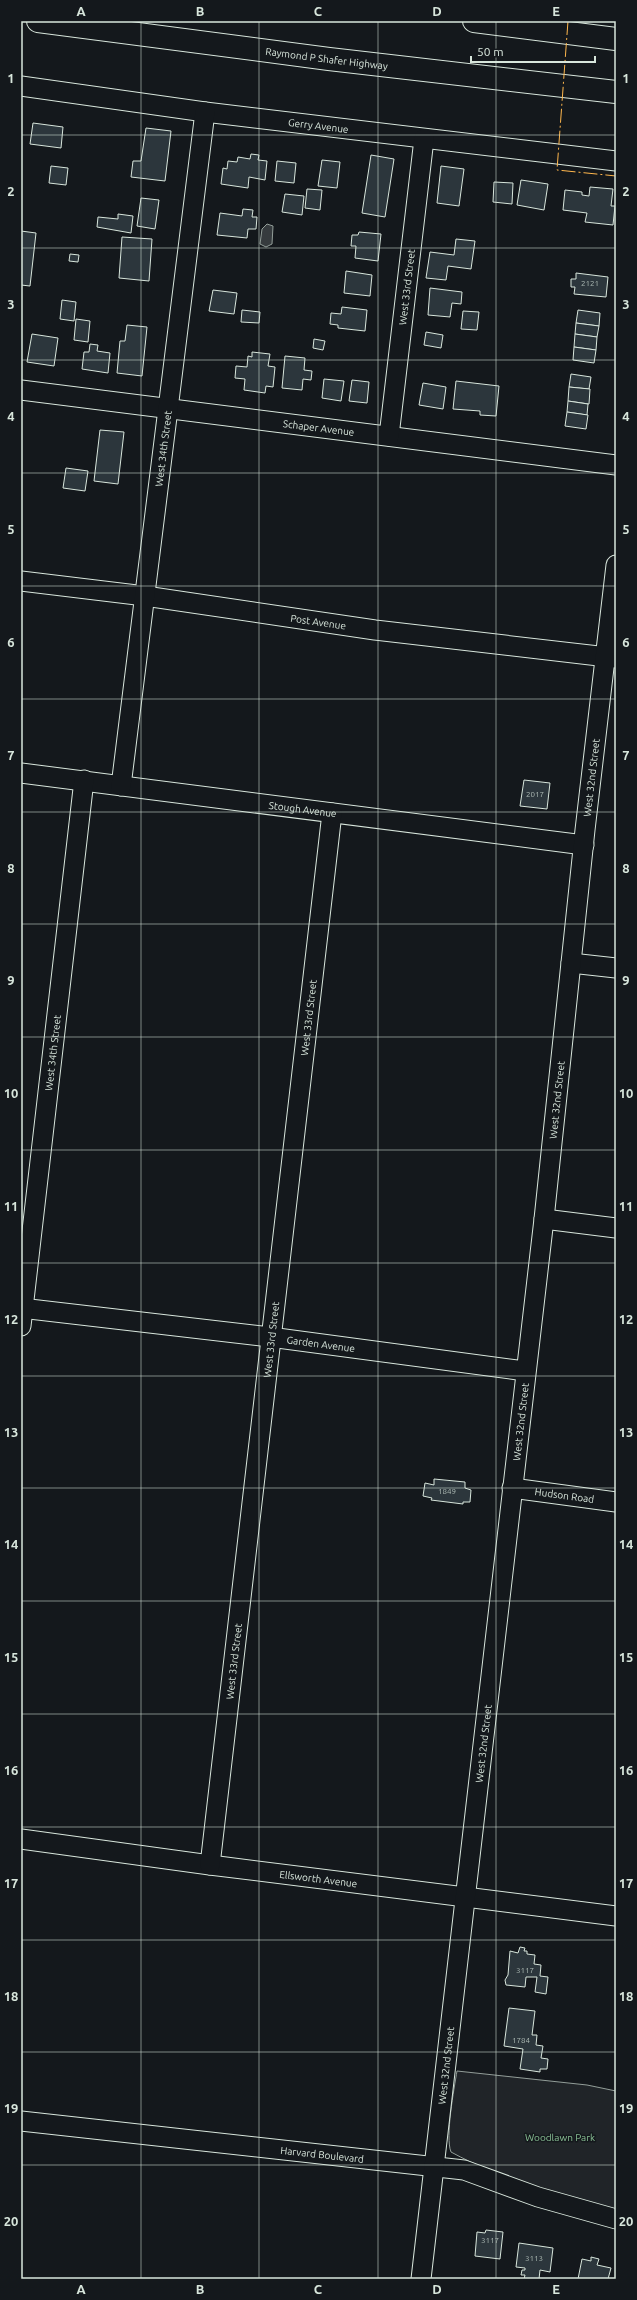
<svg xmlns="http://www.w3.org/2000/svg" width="637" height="2300" font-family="Ubuntu,sans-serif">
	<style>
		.green { fill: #202428; stroke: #939e99 }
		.water { fill: #363b3e; stroke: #939e99 }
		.building { fill: #2c363c; stroke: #d8e6dc }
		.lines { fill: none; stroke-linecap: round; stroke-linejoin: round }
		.minor-casing { stroke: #d8e6dc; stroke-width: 21 }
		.highway-casing { stroke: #d8e6dc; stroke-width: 24 }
		.minor { stroke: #14181c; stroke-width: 19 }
		.highway { stroke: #14181c; stroke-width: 22 }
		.power { stroke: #ffb74d; stroke-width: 1; stroke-dasharray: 14 3 2 3; stroke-linecap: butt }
		.grid { fill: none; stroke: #d8e6dc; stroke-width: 1; stroke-opacity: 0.55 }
		.labels { text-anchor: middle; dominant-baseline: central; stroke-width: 3; stroke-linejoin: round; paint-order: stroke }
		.number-label { font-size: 8px; fill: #adbab4 }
		.street-label { font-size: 10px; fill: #d8e6dc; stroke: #14181c }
		.park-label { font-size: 10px; fill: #8ac095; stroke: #14181c }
		.neatline { fill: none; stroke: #d8e6dc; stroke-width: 1.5 }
		.grid-label { font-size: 13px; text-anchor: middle; font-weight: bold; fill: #d8e6dc }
	</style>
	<rect width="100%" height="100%" fill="#14181c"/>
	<path class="green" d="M457 2071 587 2085 616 2091V2211C561 2194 502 2180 451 2152 445 2137 454 2089 457 2071Z"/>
	<polygon class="water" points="267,224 273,226 272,244 266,247 260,244 262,229"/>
	<g class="building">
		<polygon points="33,123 63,127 61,148 30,144"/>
		<polygon points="146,128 171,131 165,181 131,177 133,161 141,161"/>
		<polygon points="251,154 259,155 258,160 267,161 265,180 249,177 248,188 221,184 223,168 227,169 228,161 237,162 238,157 250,159"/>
		<polygon points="371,155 394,159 385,217 362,213"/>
		<polygon points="322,160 340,162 337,188 318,186"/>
		<polygon points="277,161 296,163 294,183 275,181"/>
		<polygon points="51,166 68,168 66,185 49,183"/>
		<polygon points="441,166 464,169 459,206 437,203"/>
		<polygon points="521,180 548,184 544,210 517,205"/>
		<polygon points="494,182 513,183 512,204 493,202"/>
		<polygon points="590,187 613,189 611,206 615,206 613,225 585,222 587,213 563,210 565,190 582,192 582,195 589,196"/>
		<polygon points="307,189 322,190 320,210 305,208"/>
		<polygon points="285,194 304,196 302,215 282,212"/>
		<polygon points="141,198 159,200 155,229 137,226"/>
		<polygon points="243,209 253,210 252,217 257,217 256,229 248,229 247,238 217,235 220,213 242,216"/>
		<polygon points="118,214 133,216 131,233 97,227 98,217 118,219"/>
		<polygon points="21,231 36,233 30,286 21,285"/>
		<polygon points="359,232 381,234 378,261 355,258 356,246 351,246 352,235 358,235"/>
		<polygon points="122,237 152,239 149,281 119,278"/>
		<polygon points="456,239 475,241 471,269 448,266 446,280 426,278 430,252 454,255"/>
		<polygon points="70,254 79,255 78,262 69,261"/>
		<polygon points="346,271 372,275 370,296 344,293"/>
		<polygon points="576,273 608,277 606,297 574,294 575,287 571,287 571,279 576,279"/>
		<polygon points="430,288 462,292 461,304 452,303 450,317 428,315"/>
		<polygon points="213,290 237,293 234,314 209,311"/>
		<polygon points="62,300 76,302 74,321 60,319"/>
		<polygon points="342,307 367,310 365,331 338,328 338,325 330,324 331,313 341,314"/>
		<polygon points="242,310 260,312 259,323 241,322"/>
		<polygon points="578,310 600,313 599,326 576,323"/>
		<polygon points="463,311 479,312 477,330 461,329"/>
		<polygon points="76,319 90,321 88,342 74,340"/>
		<polygon points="576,323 599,326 597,337 575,334"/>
		<polygon points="127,325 147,327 142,376 117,373 120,341 125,341"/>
		<polygon points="426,332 443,335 441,348 424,345"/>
		<polygon points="32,334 58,338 54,366 27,362"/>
		<polygon points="575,334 597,337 596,350 574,347"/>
		<polygon points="314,339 325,341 323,350 313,348"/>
		<polygon points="90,344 98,345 97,351 110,353 108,373 82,369 84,352 89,352"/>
		<polygon points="574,347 596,350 594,363 573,360"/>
		<polygon points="252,352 270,354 268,366 275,367 273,387 266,386 265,393 244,390 245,379 235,378 236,366 247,367 248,356 252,357"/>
		<polygon points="285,356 305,358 304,370 312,371 311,380 303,379 302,390 282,388"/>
		<polygon points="571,374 591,377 589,389 569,387"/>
		<polygon points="324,379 344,381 341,401 322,398"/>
		<polygon points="352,380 369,382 367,403 349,401"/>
		<polygon points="456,381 499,386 496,416 480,415 480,411 453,409"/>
		<polygon points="423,383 446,387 443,409 419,405"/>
		<polygon points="569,387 590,389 589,404 568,401"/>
		<polygon points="568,401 588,404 587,415 567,412"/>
		<polygon points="567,412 588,415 586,429 565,426"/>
		<polygon points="100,430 124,432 118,484 94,481"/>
		<polygon points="66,468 88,471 85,491 63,488"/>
		<polygon points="524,780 550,783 547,809 520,806"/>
		<polygon points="434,1479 465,1482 465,1488 471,1490 470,1502 463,1502 463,1504 431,1500 432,1498 423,1496 425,1483 434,1485"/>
		<polygon points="520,1947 525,1948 524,1951 527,1951 527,1954 535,1955 534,1964 541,1965 540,1976 548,1977 546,1994 535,1992 537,1977 526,1977 525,1987 506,1985 505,1980 508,1975 510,1951 518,1953"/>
		<polygon points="509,2008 535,2011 532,2035 537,2035 536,2045 543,2046 541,2058 548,2059 547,2069 540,2069 540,2072 520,2069 523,2049 504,2046"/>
		<polygon points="486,2230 503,2232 500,2259 475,2256 477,2232 485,2233"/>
		<polygon points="519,2243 553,2248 550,2272 540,2270 539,2279 524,2279 525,2275 521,2275 522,2270 525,2270 525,2268 516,2267"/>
		<polygon points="591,2257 599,2259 597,2265 611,2268 608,2279 578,2279 582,2259 591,2261"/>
	</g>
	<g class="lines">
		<g class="minor-casing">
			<g id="minor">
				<path id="s1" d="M21 86 205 112 616 161"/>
				<path id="s2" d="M21 390 616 465"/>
				<path id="s3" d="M389 436 424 139"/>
				<path id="s4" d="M21 581 145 596 375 630 616 658"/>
				<path id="s5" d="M21 773 584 845"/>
				<path id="s6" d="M121 786 205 112"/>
				<polyline points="571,963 616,968"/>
				<polyline points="544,1219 616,1228"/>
				<path id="s7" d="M21 1308 270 1337 525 1371"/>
				<path id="s8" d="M21 1326 84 780"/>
				<path id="s9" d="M512 1488 616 1502"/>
				<path id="s10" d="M21 1839 210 1865 616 1916"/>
				<path id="s11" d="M210 1865 332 813"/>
				<path id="s12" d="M21 2121 464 2170 538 2197 616 2219"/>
				<path id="s13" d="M421 2279 544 1219 585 830 616 565"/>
			</g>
		</g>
		<g class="highway-casing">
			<g id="highway">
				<path id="s14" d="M38 21 329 59 616 92"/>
				<polyline points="474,21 616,39"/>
			</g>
		</g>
		<use href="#minor" class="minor"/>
		<use href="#highway" class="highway"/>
		<polyline class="power" points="568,21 557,170 616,176"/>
	</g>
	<path class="grid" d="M141 21V2279M259 21V2279M378 21V2279M496 21V2279M21 135H616M21 248H616M21 360H616M21 473H616M21 586H616M21 699H616M21 812H616M21 924H616M21 1037H616M21 1150H616M21 1263H616M21 1376H616M21 1488H616M21 1601H616M21 1714H616M21 1827H616M21 1940H616M21 2052H616M21 2165H616"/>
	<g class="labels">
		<g class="number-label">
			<text x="590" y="283">2121</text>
			<text x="535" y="794">2017</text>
			<text x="447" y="1491">1849</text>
			<text x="525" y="1970">3117</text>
			<text x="521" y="2040">1784</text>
			<text x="490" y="2240">3117</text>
			<text x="534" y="2258">3113</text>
		</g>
		<g class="street-label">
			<text stroke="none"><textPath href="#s14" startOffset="291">Raymond P Shafer Highway</textPath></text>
			<text stroke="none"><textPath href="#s1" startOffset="300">Gerry Avenue</textPath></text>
			<text stroke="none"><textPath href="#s3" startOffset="150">West 33rd Street</textPath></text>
			<text stroke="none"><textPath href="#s2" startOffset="300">Schaper Avenue</textPath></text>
			<text stroke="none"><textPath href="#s6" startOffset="340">West 34th Street</textPath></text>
			<text stroke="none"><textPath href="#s4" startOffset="300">Post Avenue</textPath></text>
			<text stroke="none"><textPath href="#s13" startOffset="1511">West 32nd Street</textPath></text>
			<text stroke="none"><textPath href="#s5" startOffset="284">Stough Avenue</textPath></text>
			<text stroke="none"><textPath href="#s11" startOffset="853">West 33rd Street</textPath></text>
			<text stroke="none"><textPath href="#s8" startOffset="275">West 34th Street</textPath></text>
			<text stroke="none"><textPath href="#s13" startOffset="1187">West 32nd Street</textPath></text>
			<text stroke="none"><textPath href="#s11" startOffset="529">West 33rd Street</textPath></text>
			<text stroke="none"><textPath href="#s7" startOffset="302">Garden Avenue</textPath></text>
			<text stroke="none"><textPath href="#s13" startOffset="863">West 32nd Street</textPath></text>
			<text stroke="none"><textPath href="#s9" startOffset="53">Hudson Road</textPath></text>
			<text stroke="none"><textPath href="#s11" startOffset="205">West 33rd Street</textPath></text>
			<text stroke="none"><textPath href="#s13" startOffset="539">West 32nd Street</textPath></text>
			<text stroke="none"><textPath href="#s10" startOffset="300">Ellsworth Avenue</textPath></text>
			<text stroke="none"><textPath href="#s13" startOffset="215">West 32nd Street</textPath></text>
			<text stroke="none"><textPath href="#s12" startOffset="303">Harvard Boulevard</textPath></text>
		</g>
		<g class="park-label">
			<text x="560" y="2137">Woodlawn Park</text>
		</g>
	</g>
	<rect width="637" height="2300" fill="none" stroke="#14181c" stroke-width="44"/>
	<path d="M471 56v6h124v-6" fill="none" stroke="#d8e6dc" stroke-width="2"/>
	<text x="477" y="56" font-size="12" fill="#d8e6dc" stroke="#14181c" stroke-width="3" paint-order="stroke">50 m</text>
	<rect x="22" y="22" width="593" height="2256" class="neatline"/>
	<g class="grid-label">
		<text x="81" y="16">A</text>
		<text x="200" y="16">B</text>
		<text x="318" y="16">C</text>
		<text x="437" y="16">D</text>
		<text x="556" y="16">E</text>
		<text x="11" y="83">1</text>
		<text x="626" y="83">1</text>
		<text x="11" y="196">2</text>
		<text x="626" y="196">2</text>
		<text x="11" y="309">3</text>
		<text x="626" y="309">3</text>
		<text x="11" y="421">4</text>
		<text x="626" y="421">4</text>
		<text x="11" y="534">5</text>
		<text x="626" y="534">5</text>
		<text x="11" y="647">6</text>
		<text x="626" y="647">6</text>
		<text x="11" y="760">7</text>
		<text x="626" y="760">7</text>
		<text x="11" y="873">8</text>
		<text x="626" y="873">8</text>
		<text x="11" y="985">9</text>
		<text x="626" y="985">9</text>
		<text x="11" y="1098">10</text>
		<text x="626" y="1098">10</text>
		<text x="11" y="1211">11</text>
		<text x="626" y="1211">11</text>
		<text x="11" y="1324">12</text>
		<text x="626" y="1324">12</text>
		<text x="11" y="1437">13</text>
		<text x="626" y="1437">13</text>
		<text x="11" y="1549">14</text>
		<text x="626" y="1549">14</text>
		<text x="11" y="1662">15</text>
		<text x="626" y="1662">15</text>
		<text x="11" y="1775">16</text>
		<text x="626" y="1775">16</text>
		<text x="11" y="1888">17</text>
		<text x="626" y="1888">17</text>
		<text x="11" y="2001">18</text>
		<text x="626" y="2001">18</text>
		<text x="11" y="2113">19</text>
		<text x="626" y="2113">19</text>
		<text x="11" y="2226">20</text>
		<text x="626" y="2226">20</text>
		<text x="81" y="2294">A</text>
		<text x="200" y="2294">B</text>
		<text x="318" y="2294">C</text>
		<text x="437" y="2294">D</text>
		<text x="556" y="2294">E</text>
	</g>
</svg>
